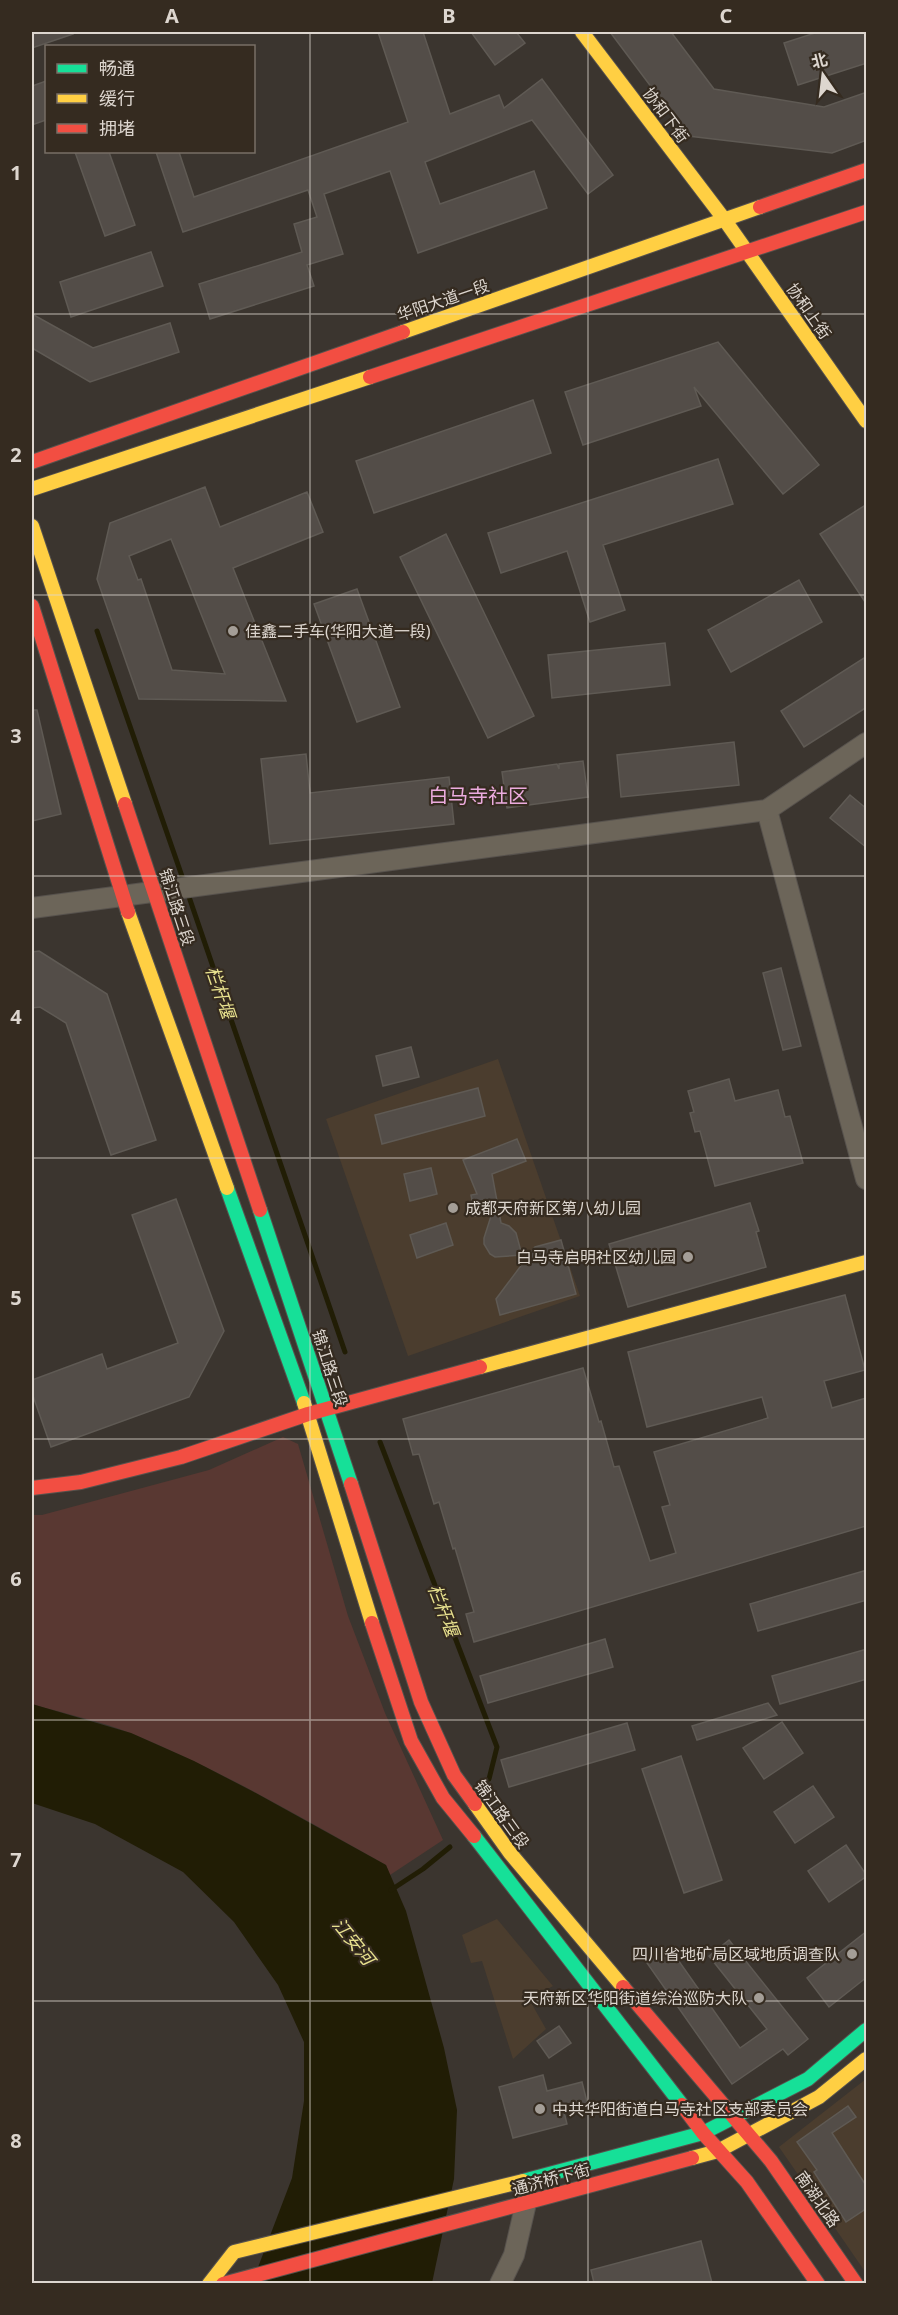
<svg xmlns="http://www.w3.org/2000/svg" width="898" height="2315" font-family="'Noto Sans','Noto Sans SC',sans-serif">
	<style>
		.built { fill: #4b3d2e }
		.green { fill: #593832 }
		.water { fill: #211d05 }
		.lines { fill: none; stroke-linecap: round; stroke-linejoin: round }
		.stream { stroke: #211d05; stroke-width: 5 }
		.building { fill: #534d48; stroke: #5f5a54; stroke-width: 1.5; fill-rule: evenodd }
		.street-casing { stroke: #57524d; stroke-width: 22 }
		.fast-casing { stroke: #57524d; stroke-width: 16 }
		.slow-casing { stroke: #57524d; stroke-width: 16 }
		.jam-casing { stroke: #57524d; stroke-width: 16 }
		.street { stroke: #6c6559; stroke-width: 20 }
		.fast { stroke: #16e098; stroke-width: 14 }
		.slow { stroke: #ffcf43; stroke-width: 14 }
		.jam { stroke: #f24e42; stroke-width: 14 }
		.grid { fill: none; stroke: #ddd6cf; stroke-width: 1.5; stroke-opacity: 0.55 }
		.poi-dot { fill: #a49e97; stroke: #352b20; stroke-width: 2 }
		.labels { text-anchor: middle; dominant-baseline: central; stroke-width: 4.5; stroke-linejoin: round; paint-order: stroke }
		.street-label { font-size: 16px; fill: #ddd6cf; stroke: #352b20 }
		.poi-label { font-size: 16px; fill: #ddd6cf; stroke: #352b20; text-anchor: start }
		.water-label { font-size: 18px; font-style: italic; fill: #e8e18e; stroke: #352b20 }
		.quarter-label { font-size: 20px; fill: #ebabde; stroke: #352b20 }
		.neatline { fill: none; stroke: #ddd6cf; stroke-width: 2 }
		.grid-label { font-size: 20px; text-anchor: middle; font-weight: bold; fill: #ddd6cf }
	</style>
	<rect width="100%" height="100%" fill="#3b352f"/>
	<g class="built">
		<polygon points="498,1059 580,1296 408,1356 326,1119"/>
		<polygon points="497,1919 553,1986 529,1999 546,2029 513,2059 482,1961 471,1963 462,1935"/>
		<polygon points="866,2079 866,2273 779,2147"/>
	</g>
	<path class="green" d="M283 1437 298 1444 348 1616 385 1713 443 1840 390 1875 386 1865C303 1819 221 1770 133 1734 101 1721 65 1714 32 1704V1515H42L209 1470Z"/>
	<polygon class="water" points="32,1704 131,1733 194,1761 252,1791 386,1865 406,1911 444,2048 457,2110 454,2179 432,2283 252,2283 292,2178 304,2101 304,2042 278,1985 234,1922 183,1872 95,1824 32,1803"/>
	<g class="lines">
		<g class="stream">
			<polyline points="97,631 184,882"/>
			<polyline points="187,891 345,1352"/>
			<polyline points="380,1442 497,1747 489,1779"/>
			<polyline points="391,1890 423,1869 450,1847"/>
		</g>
	</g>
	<g class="building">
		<polygon points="32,32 72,32 73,34 32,48"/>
		<polygon points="378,32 423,32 450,114 499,95 504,108 542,79 613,175 588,194 532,120 425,162 440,204 534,171 547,208 418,253 390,171 324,194 343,254 307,265 314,286 210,319 199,284 302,252 294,224 317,217 308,190 183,232 156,152 179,152 194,197 408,122"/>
		<polygon points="471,32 516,32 525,43 495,65"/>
		<polygon points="610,32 671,32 714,89 824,107 867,92 867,140 832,153 688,136"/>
		<polygon points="818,32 867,32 867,63 798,85 784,43"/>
		<polygon points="46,81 46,120 32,125 32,86"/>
		<polygon points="75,152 109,152 135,225 105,236"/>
		<polygon points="151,252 163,286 71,317 60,282"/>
		<polygon points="32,314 93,348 170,323 179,352 90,382 32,348"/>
		<polygon points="718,342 819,465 783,494 694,387 701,406 583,445 565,392"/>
		<polygon points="533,400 551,453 374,513 356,461"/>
		<polygon points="718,459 733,504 603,545 625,610 590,622 567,551 501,573 488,533"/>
		<path d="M205 487 220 527 307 492 323 532 233 568 286 701 139 699 97 579 110 523ZM171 539 225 674 172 670 141 579 138 580 129 556Z"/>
		<polygon points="867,504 867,605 820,534"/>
		<polygon points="446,534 534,716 488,738 400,557"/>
		<polygon points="799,580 822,622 731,672 708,630"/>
		<polygon points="357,589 400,707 357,722 314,604"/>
		<polygon points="665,643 670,685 552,698 548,655"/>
		<polygon points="867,656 867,707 804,747 781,711"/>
		<polygon points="32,710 37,710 61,814 32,821"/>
		<polygon points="734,742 739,785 621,797 617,755"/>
		<polygon points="306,754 310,793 449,777 454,824 270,844 261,759"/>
		<polygon points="583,761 588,797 507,808 502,772 557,764 559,769 559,764"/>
		<polygon points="850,795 867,809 867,848 830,818"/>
		<polygon points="39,951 107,994 156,1140 111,1155 66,1023 40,1007 32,1008 32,952"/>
		<polygon points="781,968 801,1046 783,1050 763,973"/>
		<polygon points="411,1047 419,1077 383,1086 376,1056"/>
		<polygon points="729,1079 735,1101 778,1090 785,1117 790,1116 803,1163 715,1186 700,1131 695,1132 690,1113 694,1112 688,1091"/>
		<polygon points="478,1088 485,1116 382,1144 375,1115"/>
		<polygon points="517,1139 526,1161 492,1174 501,1223 509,1226 516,1233 522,1255 495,1257 490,1254 484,1244 484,1238 492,1213 475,1216 471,1195 477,1194 463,1160"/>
		<polygon points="431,1168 437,1194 410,1201 404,1174"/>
		<polygon points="176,1199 224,1331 189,1397 51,1447 32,1393 32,1380 102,1354 107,1369 178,1343 132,1215"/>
		<polygon points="750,1203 759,1231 756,1232 766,1267 628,1307 609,1244"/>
		<polygon points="446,1223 453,1245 417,1258 410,1235"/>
		<polygon points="561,1240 576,1294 500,1315 496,1299 535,1247"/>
		<polygon points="845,1295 865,1370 824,1381 832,1408 866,1398 866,1526 474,1642 466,1614 474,1612 455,1548 453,1549 439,1502 434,1504 419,1454 413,1455 403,1419 583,1368 599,1422 601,1421 614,1467 619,1466 650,1561 676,1553 662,1507 670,1505 654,1452 768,1418 762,1397 647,1427 628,1352"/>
		<polygon points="867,1570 867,1600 758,1631 750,1604"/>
		<polygon points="605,1639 613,1667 488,1703 480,1676"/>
		<polygon points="867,1649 867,1679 780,1704 772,1676"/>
		<polygon points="768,1703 777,1715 697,1740 692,1726"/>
		<polygon points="782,1722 803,1753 764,1779 743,1748"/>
		<polygon points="627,1723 635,1750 509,1787 501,1760"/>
		<polygon points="681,1756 722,1880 684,1893 642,1769"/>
		<polygon points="813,1786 834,1817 795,1843 774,1812"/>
		<polygon points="846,1845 867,1876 829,1902 808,1871"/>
		<polygon points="867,1931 867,1977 829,2007 807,1978"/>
		<polygon points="729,1940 808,2039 788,2055 783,2049 732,2084 647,1963 669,1947 740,2048 767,2029 709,1956"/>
		<polygon points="559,2026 571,2043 549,2058 537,2041"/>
		<polygon points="543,2075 547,2091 582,2082 588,2106 564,2112 567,2124 513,2138 499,2087"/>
		<polygon points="848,2106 856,2117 832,2133 867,2187 867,2208 846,2222 814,2172 817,2170 797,2142"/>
		<polygon points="701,2241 712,2283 594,2283 591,2270"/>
	</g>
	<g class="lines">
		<g class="street-casing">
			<g id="street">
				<polyline points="767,810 866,1179"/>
				<polyline points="32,908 767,810 866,743"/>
				<polyline points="500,2284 514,2255 526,2203"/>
			</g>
		</g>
		<g class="fast-casing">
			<g id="fast">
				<polyline points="227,1188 304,1403"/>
				<polyline points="260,1210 351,1484"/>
				<polyline points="474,1836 682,2105"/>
				<polyline points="523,2181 703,2133 808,2079 866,2030"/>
			</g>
		</g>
		<g class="slow-casing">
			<g id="slow">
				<polyline points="582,32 724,219 866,421"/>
				<polyline points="403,332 760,207"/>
				<polyline points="32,489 370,377"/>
				<polyline points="32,526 125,804"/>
				<polyline points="128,912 227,1188"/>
				<polyline points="480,1367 866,1262"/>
				<polyline points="304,1403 372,1623"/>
				<polyline points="475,1804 510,1853 623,1987"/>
				<polyline points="692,2158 718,2151 819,2097 866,2059"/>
				<polyline points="209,2284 234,2252 523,2181"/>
			</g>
		</g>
		<g class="jam-casing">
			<g id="jam">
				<polyline points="760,207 866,170"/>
				<polyline points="370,377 866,212"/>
				<polyline points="32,462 403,332"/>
				<polyline points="32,606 128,912"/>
				<polyline points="125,804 260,1210"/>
				<polyline points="351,1484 421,1702 454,1775 475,1804"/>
				<polyline points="32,1488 81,1482 181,1457 308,1414 480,1367"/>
				<polyline points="372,1623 411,1741 443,1798 474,1836"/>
				<polyline points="623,1987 771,2161 856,2284"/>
				<polyline points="682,2105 703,2133 747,2182 818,2284"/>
				<polyline points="223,2284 692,2158"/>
			</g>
		</g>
		<use href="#street" class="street"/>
		<use href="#fast" class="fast"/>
		<use href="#slow" class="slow"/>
		<use href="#jam" class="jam"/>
	</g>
	<path class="grid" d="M310 32V2284M588 32V2284M32 314H866M32 595H866M32 876H866M32 1158H866M32 1439H866M32 1720H866M32 2001H866"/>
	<g class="poi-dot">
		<circle cx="233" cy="631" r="6"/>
		<circle cx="453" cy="1208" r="6"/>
		<circle cx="688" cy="1257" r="6"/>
		<circle cx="852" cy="1954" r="6"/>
		<circle cx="759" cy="1998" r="6"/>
		<circle cx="540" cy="2109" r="6"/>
	</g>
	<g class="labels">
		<g class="street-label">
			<text transform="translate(666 115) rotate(53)">协和下街</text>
			<text transform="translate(443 300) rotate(-19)">华阳大道一段</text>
			<text transform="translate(809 311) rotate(55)">协和上街</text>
			<text transform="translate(177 907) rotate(72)">锦江路三段</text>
			<text transform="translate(330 1368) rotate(72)">锦江路三段</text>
			<text transform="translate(502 1814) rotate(54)">锦江路三段</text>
			<text transform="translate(551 2179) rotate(-15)">通济桥下街</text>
			<text transform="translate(818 2199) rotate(55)">南湖北路</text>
		</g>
		<g class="poi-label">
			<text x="245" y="631">佳鑫二手车(华阳大道一段)</text>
			<text x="465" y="1208">成都天府新区第八幼儿园</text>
			<text x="676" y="1257" text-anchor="end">白马寺启明社区幼儿园</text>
			<text x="840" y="1954" text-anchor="end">四川省地矿局区域地质调查队</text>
			<text x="747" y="1998" text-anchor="end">天府新区华阳街道综治巡防大队</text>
			<text x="552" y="2109">中共华阳街道白马寺社区支部委员会</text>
		</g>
		<g class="water-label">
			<text transform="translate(221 992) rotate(71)">栏杆堰</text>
			<text transform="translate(444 1610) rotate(69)">栏杆堰</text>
			<text transform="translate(354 1941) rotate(51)">江安河</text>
		</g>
		<g class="quarter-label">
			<text x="478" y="795">白马寺社区</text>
		</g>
	</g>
	<rect width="898" height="2315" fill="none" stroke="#352b20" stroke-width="66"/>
	<rect x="45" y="45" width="210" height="108" fill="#352b20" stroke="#786f66" stroke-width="1.5"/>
	<rect x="57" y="64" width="30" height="9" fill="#16e098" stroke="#786f66" stroke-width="1.5"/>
	<text x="99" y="75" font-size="18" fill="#ddd6cf">畅通</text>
	<rect x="57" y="94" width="30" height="9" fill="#ffcf43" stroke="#786f66" stroke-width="1.5"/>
	<text x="99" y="105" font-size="18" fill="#ddd6cf">缓行</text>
	<rect x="57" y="124" width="30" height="9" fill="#f24e42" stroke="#786f66" stroke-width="1.5"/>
	<text x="99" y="135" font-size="18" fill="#ddd6cf">拥堵</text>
	<g transform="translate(823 75) rotate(346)" stroke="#352b20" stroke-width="4.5" paint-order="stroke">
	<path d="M0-4.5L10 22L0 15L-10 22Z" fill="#ddd6cf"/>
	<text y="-9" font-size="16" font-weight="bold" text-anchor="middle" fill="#ddd6cf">北</text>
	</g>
	<rect x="33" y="33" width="832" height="2249" class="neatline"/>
	<g class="grid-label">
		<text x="172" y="23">A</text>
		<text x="449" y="23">B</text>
		<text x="726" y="23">C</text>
		<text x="16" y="180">1</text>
		<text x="16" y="462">2</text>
		<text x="16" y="743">3</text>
		<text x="16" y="1024">4</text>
		<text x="16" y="1305">5</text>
		<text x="16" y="1586">6</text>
		<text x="16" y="1867">7</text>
		<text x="16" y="2148">8</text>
	</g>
</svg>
